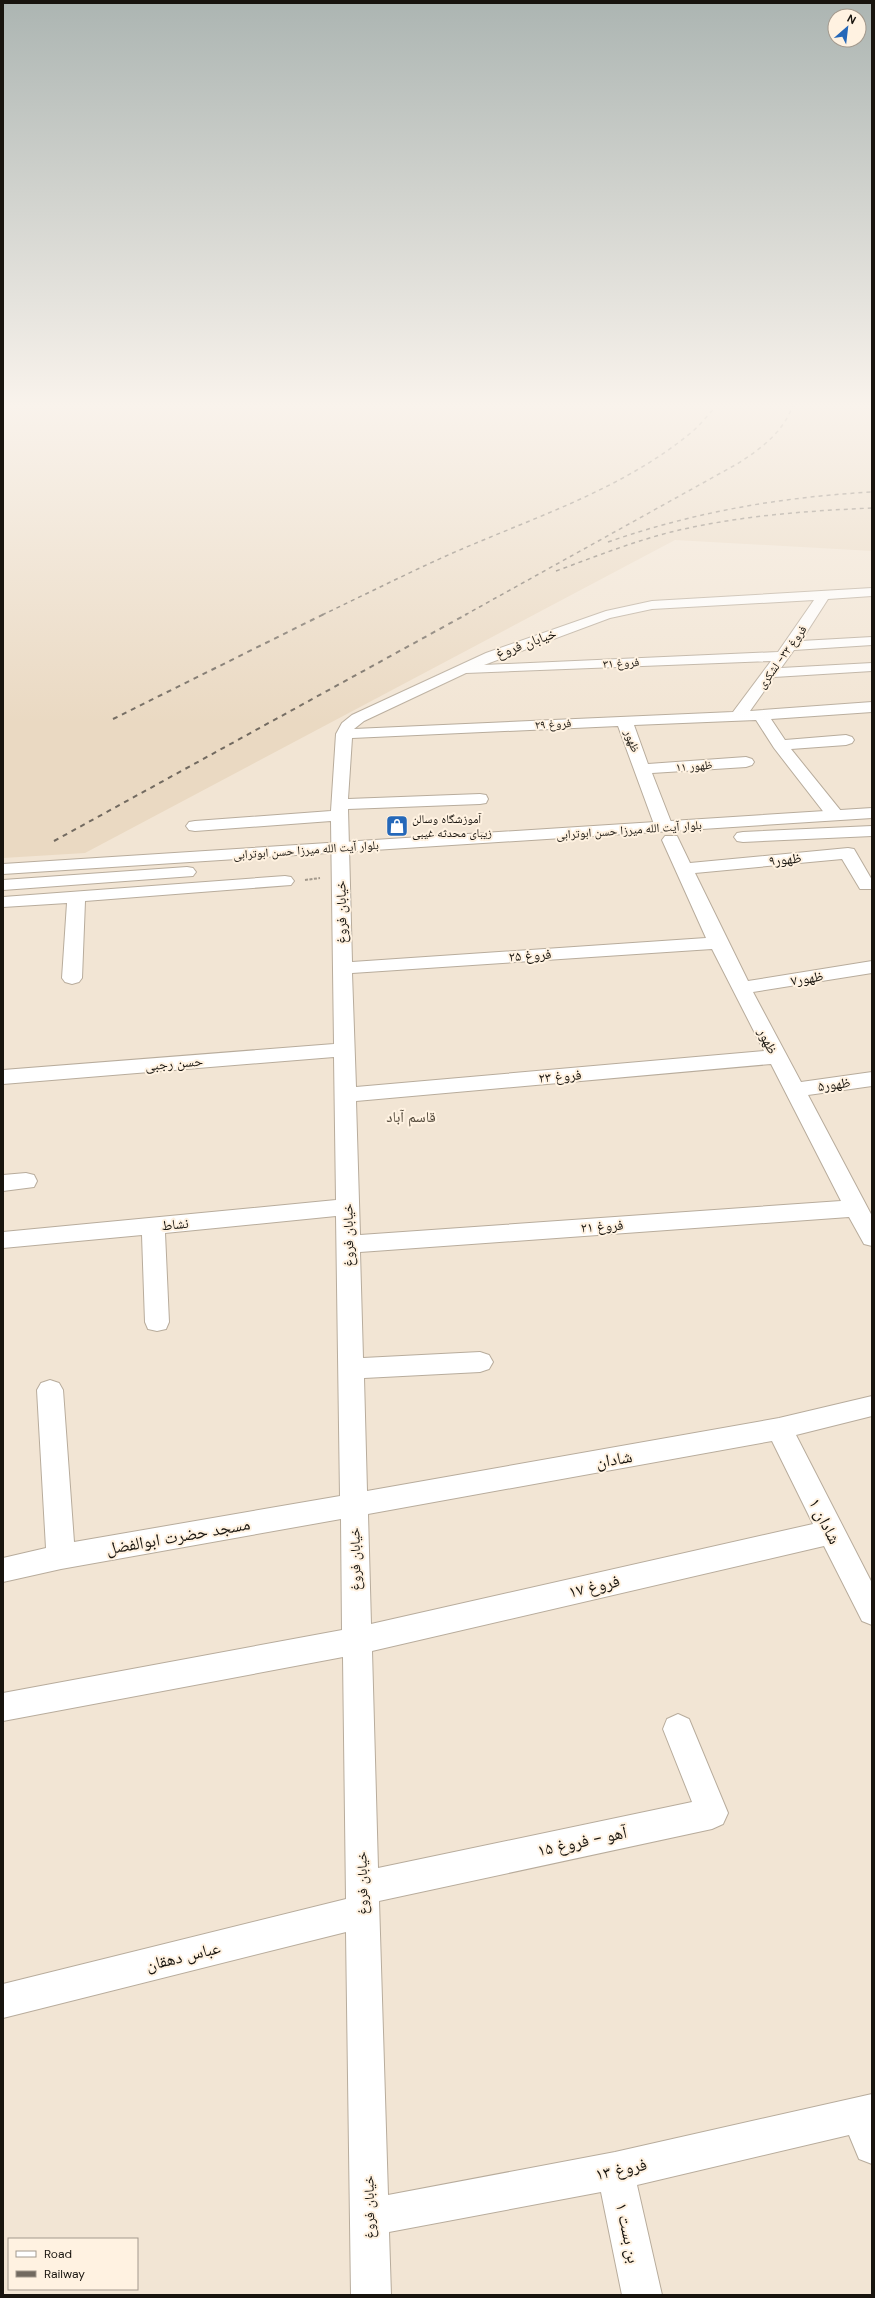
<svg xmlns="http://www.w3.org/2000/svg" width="875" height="2298" font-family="'DM Sans','Noto Naskh Arabic',sans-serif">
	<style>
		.built { fill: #ead9c2 }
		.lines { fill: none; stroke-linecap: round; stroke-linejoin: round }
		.minor-casing { stroke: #b8ac9c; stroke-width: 2 }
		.major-casing { stroke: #b8ac9c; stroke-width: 2 }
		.path { stroke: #a2988b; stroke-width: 2; stroke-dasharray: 3 1.5; stroke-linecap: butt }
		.minor { fill: #fff; fill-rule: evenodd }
		.major { fill: #fff; fill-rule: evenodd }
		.rail-far1 { stroke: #726a60; stroke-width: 1.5; stroke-dasharray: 4 4; stroke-linecap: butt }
		.rail { stroke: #726a60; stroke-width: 2; stroke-dasharray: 5 5; stroke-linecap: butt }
		.labels { text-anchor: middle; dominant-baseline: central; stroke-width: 4; stroke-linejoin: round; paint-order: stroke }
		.far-street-label { font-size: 12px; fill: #18140e; stroke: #fff2e1 }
		.far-poi-label { font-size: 12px; fill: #18140e; stroke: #fff2e1; text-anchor: start }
		.street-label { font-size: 14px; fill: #18140e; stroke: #fff2e1 }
		.neighbourhood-label { font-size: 15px; fill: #4f4537; stroke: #fff2e1 }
		.near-street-label { font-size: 17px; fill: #18140e; stroke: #fff2e1 }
	</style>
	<rect width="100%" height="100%" fill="#f2e5d4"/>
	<polygon class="built" points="8,402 872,402 872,551 675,540 85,853 3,858 3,408"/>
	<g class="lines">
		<g class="minor-casing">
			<g id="minor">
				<path d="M872 588V596L828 599 801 641 872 637V645L794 650 781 668 872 663V671L774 677 750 711 872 702V712L771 719 785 740 846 735 852 737 854 740 852 743 846 745 791 749 841 811 844 815 841 819H829L774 748 756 720 634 725 648 764 746 757 752 759 754 762 752 765 746 767 652 773 673 827 670 831H658L655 827 618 726 352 738 348 799 480 794 486 795 488 799 486 803 480 804 348 809 352 962 706 938 662 840 665 836H677L690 863 848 848 854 849 872 880V889H860L842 859 695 873 748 981 872 961V973L753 992 801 1082 872 1072V1086L808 1095 872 1216V1246L864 1244 849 1217 360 1252 363 1358 480 1352 489 1355 493 1362 489 1369 480 1372 364 1378 367 1491 779 1418 872 1396V1416L796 1435 872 1583V1625L862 1621 824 1546 372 1651 378 1868 692 1802 663 1729 667 1719 678 1714 689 1719 728 1813 723 1824 712 1829 379 1901 388 2195 615 2152 872 2094V2164L859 2159 849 2135 637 2185 662 2295H622L601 2192 389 2232 391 2295H351L346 1932 3 2018V1984L346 1899 343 1657 3 1721V1693L342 1630 341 1519 61 1569 3 1582V1558L46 1548 37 1390 41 1383 50 1380 59 1383 63 1390 74 1542 340 1496 336 1216 165 1233 169 1322 166 1329 157 1331 148 1329 145 1322 142 1235 3 1248V1232L336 1200 334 1057 3 1084V1070L334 1044 331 821 195 831 189 830 186 826 189 822 195 821 331 811 336 734 342 723 352 715 486 653 606 611 652 601ZM814 600 778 652 484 665 610 618 652 609ZM771 661 733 712 354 729 364 721 466 673ZM712 949 764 1051 356 1087 352 973ZM771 1064 841 1201 360 1235 356 1101ZM772 1441 813 1524 371 1624 368 1514Z"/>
				<polygon points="285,876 291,877 294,881 291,885 85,901 82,978 79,982 72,984 65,982 62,978 67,903 3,907 3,897"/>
				<polygon points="26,1173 34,1175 37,1181 34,1187 3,1191 3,1175"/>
			</g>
		</g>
		<g class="major-casing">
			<g id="major">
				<polygon points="872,808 872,818 3,874 3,864"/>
				<polygon points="872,826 872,836 743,842 737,841 734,837 737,833 743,832"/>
				<polygon points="187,867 193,868 196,872 193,876 3,890 3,880"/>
			</g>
		</g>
		<polyline class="path" points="305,880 320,878"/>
		<use href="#minor" class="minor"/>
		<use href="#major" class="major"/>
		<g class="rail-far1">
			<path d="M608 542C694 512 781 497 872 492"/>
			<path d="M556 571C594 557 632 542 671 532 737 516 804 511 872 508"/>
			<path d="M322 615C375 590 427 563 481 541 555 510 631 483 693 431 703 422 711 411 720 402"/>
			<path d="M465 615 737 464C762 448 785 431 794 402"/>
		</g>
		<g class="rail">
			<polyline points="113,719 324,614"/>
			<polyline points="54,841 467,614"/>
		</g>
	</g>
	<linearGradient id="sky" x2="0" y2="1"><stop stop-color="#acb5b2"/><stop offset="0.56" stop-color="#f9f3ec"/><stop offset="1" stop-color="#f9f3ec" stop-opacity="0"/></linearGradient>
	<rect width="875" height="724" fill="url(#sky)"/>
	<defs>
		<g id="shop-square" transform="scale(1.15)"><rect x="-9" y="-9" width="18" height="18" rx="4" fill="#2568b9" stroke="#fff2e1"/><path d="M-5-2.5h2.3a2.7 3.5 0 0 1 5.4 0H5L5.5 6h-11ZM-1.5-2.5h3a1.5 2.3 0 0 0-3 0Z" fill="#fff"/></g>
	</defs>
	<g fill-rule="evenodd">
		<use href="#shop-square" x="397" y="826"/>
	</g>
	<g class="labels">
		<g class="far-street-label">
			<text transform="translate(782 657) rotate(-54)">فروغ ۳۳- لشکری</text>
			<text transform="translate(621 663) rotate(-3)">فروغ ۳۱</text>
			<text transform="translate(553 724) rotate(-3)">فروغ ۲۹</text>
			<text transform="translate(632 741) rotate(69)">ظهور</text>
			<text transform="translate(694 766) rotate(-4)">ظهور ۱۱</text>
			<text transform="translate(629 830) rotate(-4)">بلوار آیت الله میرزا حسن ابوترابی</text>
			<text transform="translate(306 850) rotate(-4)">بلوار آیت الله میرزا حسن ابوترابی</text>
		</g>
		<g class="far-poi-label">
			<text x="412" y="819">آموزشگاه وسالن<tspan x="412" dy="14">زیبای محدثه غیبی</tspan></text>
		</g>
		<g class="street-label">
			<text transform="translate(526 643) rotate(-20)">خیابان فروغ</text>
			<text transform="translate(785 859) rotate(-6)">ظهور۹</text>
			<text transform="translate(341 912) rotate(-91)">خیابان فروغ</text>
			<text transform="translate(530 955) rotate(-4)">فروغ ۲۵</text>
			<text transform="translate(807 978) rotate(-9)">ظهور۷</text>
			<text transform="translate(768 1041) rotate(64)">ظهور</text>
			<text transform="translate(174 1063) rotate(-5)">حسن رجبی</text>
			<text transform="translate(560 1076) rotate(-5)">فروغ ۲۳</text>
			<text transform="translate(834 1084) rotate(-8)">ظهور۵</text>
			<text transform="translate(175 1224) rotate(-6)">نشاط</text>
			<text transform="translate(602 1226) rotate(-4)">فروغ ۲۱</text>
			<text transform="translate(348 1235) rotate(-91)">خیابان فروغ</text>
			<text transform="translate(355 1559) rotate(-91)">خیابان فروغ</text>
			<text transform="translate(362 1883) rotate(-91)">خیابان فروغ</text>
			<text transform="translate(369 2207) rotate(-91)">خیابان فروغ</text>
		</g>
		<g class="neighbourhood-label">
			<text x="411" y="1117">قاسم آباد</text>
		</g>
		<g class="near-street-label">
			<text transform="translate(614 1459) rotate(-10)">شادان</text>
			<text transform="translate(825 1521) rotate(63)">شادان ۱</text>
			<text transform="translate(178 1536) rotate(-10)">مسجد حضرت ابوالفضل</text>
			<text transform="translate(594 1586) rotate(-13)">فروغ ۱۷</text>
			<text transform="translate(582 1841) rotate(-12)">آهو - فروغ ۱۵</text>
			<text transform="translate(183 1956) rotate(-14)">عباس دهقان</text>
			<text transform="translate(621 2169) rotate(-12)">فروغ ۱۳</text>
			<text transform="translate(628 2233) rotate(78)">بن بست ۱</text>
		</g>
	</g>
	<rect width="875" height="2298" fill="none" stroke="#18140e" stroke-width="8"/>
	<rect x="8" y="2238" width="130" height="52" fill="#fff2e1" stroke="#a3998d"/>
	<rect x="16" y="2251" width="20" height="6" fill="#ffffff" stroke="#a3998d"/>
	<text x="44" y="2258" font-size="12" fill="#18140e">Road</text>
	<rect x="16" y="2271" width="20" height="6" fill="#726a60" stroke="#a3998d"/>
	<text x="44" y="2278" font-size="12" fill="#18140e">Railway</text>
	<g transform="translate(847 28) rotate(28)"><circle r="19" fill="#fff2e1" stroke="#a3998d"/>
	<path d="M0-3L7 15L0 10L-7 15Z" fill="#2568b9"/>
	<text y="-6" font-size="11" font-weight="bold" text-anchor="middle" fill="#18140e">N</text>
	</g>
</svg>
